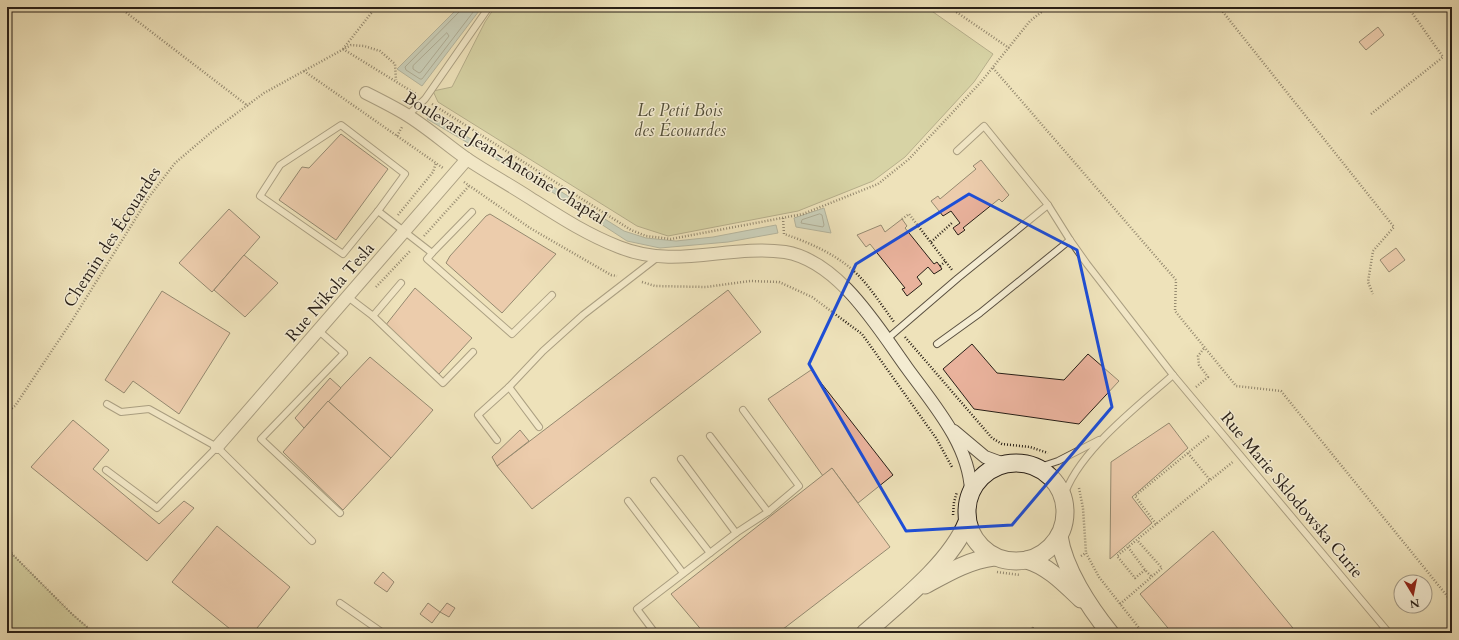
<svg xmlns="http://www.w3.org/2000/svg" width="1459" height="640" font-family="Cardo,serif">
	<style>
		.green { fill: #bbc28d; stroke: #727052 }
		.water { fill: #9fbbbb; stroke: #6f7d79 }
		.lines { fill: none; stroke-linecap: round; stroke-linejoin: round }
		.shore { stroke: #646d69; stroke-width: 1 }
		.building { fill: #e9b29c; stroke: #281f17 }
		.service-casing { stroke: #5a5040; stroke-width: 8 }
		.minor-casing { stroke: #5a5040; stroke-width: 14 }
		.secondary-casing { stroke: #281f17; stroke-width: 19 }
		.path { stroke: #281f17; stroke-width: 2.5; stroke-dasharray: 1 2; stroke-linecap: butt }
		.service { stroke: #f4ecd2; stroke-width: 6 }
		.minor { stroke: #f4ecd2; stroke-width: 12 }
		.secondary { stroke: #f4ecd2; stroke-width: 17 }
		.marked { fill: none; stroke: #1d4ed8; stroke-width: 3; stroke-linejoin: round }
		.labels { text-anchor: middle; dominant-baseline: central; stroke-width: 3; stroke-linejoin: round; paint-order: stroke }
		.park-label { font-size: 17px; font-style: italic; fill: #54503a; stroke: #f4ecd2 }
		.street-label { font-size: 17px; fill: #281f17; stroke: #f4ecd2 }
	</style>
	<rect width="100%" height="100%" fill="#eee2ba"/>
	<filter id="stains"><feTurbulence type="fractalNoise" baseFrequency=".005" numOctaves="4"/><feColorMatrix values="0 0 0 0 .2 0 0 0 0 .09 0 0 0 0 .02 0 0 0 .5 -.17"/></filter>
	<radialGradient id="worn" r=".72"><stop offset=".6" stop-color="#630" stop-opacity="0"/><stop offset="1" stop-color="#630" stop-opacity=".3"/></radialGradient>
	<g class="green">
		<polygon points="495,7 704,7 713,12 718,7 926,7 993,54 974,82 905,157 873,181 798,211 668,236 637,226 438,102 433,91 452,87 485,22"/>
		<polygon points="7,549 72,614 94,633 7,633"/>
	</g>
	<g class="water">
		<polygon points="459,7 482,7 422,86 397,69"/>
		<polygon points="429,115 536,176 624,231 646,238 676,241 713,237 776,225 778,233 728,242 660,248 627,241 552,192 427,119"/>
		<polygon points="824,208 831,233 796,227 794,218"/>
	</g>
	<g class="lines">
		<g class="shore">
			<polyline points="462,7 460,11 405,67 406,70 420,79 422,79 477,7"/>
			<polygon points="447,33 449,36 421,72 419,73 413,69 413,66"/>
			<polygon points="820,214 822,215 824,225 823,227 801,223 802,220"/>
		</g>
	</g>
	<g class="building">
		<polygon points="1378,27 1384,35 1366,50 1359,42"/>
		<polygon points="341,134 388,169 336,240 279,200 302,167 309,168"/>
		<polygon points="981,160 1009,195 1002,202 999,199 963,228 965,230 958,235 953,228 960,223 951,211 943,216 931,201 938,196 940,199 976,169 973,166"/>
		<polygon points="229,209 260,237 212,292 179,263"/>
		<polygon points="490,214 556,254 502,313 446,263 450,256 486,216"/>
		<polygon points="902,219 907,226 905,228 934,264 937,262 942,269 934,274 928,267 917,277 922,284 907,296 902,289 905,288 870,244 866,247 857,235 881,225 885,232"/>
		<polygon points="1396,248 1405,260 1389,272 1380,260"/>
		<polygon points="244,255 278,283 245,317 214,290"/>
		<polygon points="415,288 472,338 439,374 385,326"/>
		<polygon points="728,290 761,332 532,509 497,466"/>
		<polygon points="162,291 230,333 179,414 133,381 124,393 105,380"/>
		<polygon points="972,344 997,373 1064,380 1088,354 1119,381 1079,424 974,409 943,369"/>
		<polygon points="370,357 433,410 391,458 328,401"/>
		<polygon points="811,370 893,475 858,503 832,468 823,476 768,399"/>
		<polygon points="330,378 341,388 304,428 295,418"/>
		<polygon points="328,401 391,458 343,510 283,452"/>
		<polygon points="73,420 109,450 93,469 159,524 184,501 194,508 147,561 31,467"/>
		<polygon points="1169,423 1188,448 1132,497 1152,523 1110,559 1111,462"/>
		<polygon points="520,430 529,441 497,466 492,457"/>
		<polygon points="832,468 890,547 778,633 704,633 671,594"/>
		<polygon points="217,526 290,587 253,633 235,633 172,582"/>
		<polygon points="1213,531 1297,633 1172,633 1140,594"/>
		<polygon points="383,572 394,582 387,592 374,583"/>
		<polygon points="428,603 440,612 432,623 420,614"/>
		<polygon points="447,603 455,608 449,617 440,612"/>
		<polygon points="1033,627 1038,633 1025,633"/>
	</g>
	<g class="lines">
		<g class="service-casing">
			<g id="service">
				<polyline points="408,115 425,99 489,7"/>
				<polygon points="341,125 405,174 378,211 343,254 260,196 280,165"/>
				<polyline points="1048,205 1070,240 1087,264 1173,375 1389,633"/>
				<polyline points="378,211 432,253 427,259 512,334 552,295"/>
				<polyline points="432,253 472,212"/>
				<polyline points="348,297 373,316 401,283"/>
				<polyline points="373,316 443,383 473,352"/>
				<polyline points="319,331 344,353 261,439 340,513"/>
				<polyline points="887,339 958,278 1048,205 984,126 957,151"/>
				<polyline points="937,344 980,313 1070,240"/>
				<polyline points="509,387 539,427"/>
				<polyline points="107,404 121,412 149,409 217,447 312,541"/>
				<polyline points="710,436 768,512"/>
				<polyline points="497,440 478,415 509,387 543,351 583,315 658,257"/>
				<polyline points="681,459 736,533"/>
				<polyline points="1037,468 1058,461 1099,440"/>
				<polyline points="106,470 157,508 217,447"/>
				<polyline points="654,481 710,553"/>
				<path d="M1063 499C1076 453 1138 406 1173 375"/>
				<polyline points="628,501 683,573"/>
				<polyline points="340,603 383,633"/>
				<polyline points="655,633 637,609 736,533 768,512 799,486 743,410"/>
			</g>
		</g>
		<g class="minor-casing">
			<g id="minor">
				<path d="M366 93C380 100 394 107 407 115 428 128 447 145 467 159 488 173 510 185 530 198 560 217 586 234 619 247 676 270 728 244 785 252 839 261 878 328 907 368 933 404 969 444 971 491"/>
				<polyline points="954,431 985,457 1004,464"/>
				<polyline points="217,447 467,159"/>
			</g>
		</g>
		<g class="secondary-casing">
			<g id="secondary">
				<circle cx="1016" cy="512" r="49"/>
				<path d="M1059 536C1064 569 1089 607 1110 633"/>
				<path d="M1027 560C1048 566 1065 584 1081 599"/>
				<path d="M925 585C947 573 969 560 994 557"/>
				<path d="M865 633C898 604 951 563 967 522"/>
			</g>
		</g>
		<g class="path">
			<polyline points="119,7 248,106"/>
			<polyline points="949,7 1009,48"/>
			<polyline points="1219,7 1394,227 1373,251 1368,282 1373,294"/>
			<polyline points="343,49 416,94"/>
			<polyline points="343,49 376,7"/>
			<polyline points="993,68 1176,280 1175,311 1236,386 1281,391 1452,602"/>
			<polyline points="304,71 443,168"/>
			<polyline points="432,104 631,230 646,236 671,239 803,214 878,184 909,159 981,82 1030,21 1048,7"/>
			<polyline points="1371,114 1443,57 1408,7"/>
			<polyline points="397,136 402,127"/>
			<polyline points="464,182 530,228 611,275 617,276"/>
			<polyline points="398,215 433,172 436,163"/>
			<path d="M783 218 784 234C811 243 840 256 860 277 872 290 883 307 894 322"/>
			<polyline points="902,219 909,214 952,270"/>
			<polyline points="424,236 469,186"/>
			<polyline points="931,242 953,222"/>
			<polyline points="940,266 946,261"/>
			<polyline points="642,282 655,286 706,287 750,281 779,282 812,297 862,334 936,438 952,467"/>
			<polyline points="376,287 411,250"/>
			<polyline points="905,337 992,438 1002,444 1030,447 1048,453"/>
			<polyline points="1196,387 1208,377 1199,365 1198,356 1205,347"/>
			<polyline points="7,412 15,406 73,319 149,197 175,163 214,130 264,93 351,45 364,46 380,51 395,64 396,80"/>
			<polyline points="1188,453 1210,480"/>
			<polyline points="1079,488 1083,508 1086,553"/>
			<polyline points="953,515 954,502 957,492"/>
			<polyline points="1156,524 1135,496 1210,435"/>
			<polyline points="1128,547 1145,570 1152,577"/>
			<polyline points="7,549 72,614 94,633"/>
			<polyline points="1081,556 1086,553 1099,577 1143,633"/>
			<polyline points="1145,570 1135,578 1117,556 1189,497 1234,461"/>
			<polyline points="997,572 1020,575"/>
			<polyline points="1120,604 1162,568 1137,540"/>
		</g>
		<use href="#service" class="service"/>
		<use href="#minor" class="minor"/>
		<use href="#secondary" class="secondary"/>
	</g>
	<path d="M0 0H1459V640H0ZM969 194 1077 250 1112 407 1012 525 906 531 809 364 856 264Z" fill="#eee2ba" fill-opacity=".55" fill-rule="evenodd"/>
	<path class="marked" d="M969 194 1077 250 1112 407 1012 525 906 531 809 364 856 264Z"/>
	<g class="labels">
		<g class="park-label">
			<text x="680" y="110">Le Petit Bois<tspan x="680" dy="20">des Écouardes</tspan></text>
		</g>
		<g class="street-label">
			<text transform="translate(505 158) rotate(32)">Boulevard Jean-Antoine Chaptal</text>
			<text transform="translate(112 237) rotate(-57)">Chemin des Écouardes</text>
			<text transform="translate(330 292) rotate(-49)">Rue Nikola Tesla</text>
			<text transform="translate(1292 495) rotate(50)">Rue Marie Sklodowska Curie</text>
		</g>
	</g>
	<rect width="1459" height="640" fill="none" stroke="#eee2ba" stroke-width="24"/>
	<rect x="8" y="8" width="1443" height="624" fill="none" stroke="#281f17" stroke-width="2"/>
	<rect x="12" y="12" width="1435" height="616" fill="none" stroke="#281f17"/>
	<g transform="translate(1413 594) rotate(170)"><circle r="19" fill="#f4ecd2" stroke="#a29a87"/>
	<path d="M0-3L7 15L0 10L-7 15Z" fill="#8f2418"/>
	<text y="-6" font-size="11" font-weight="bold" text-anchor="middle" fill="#281f17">N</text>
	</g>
	<rect width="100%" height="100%" filter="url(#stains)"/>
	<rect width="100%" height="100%" fill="url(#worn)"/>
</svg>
